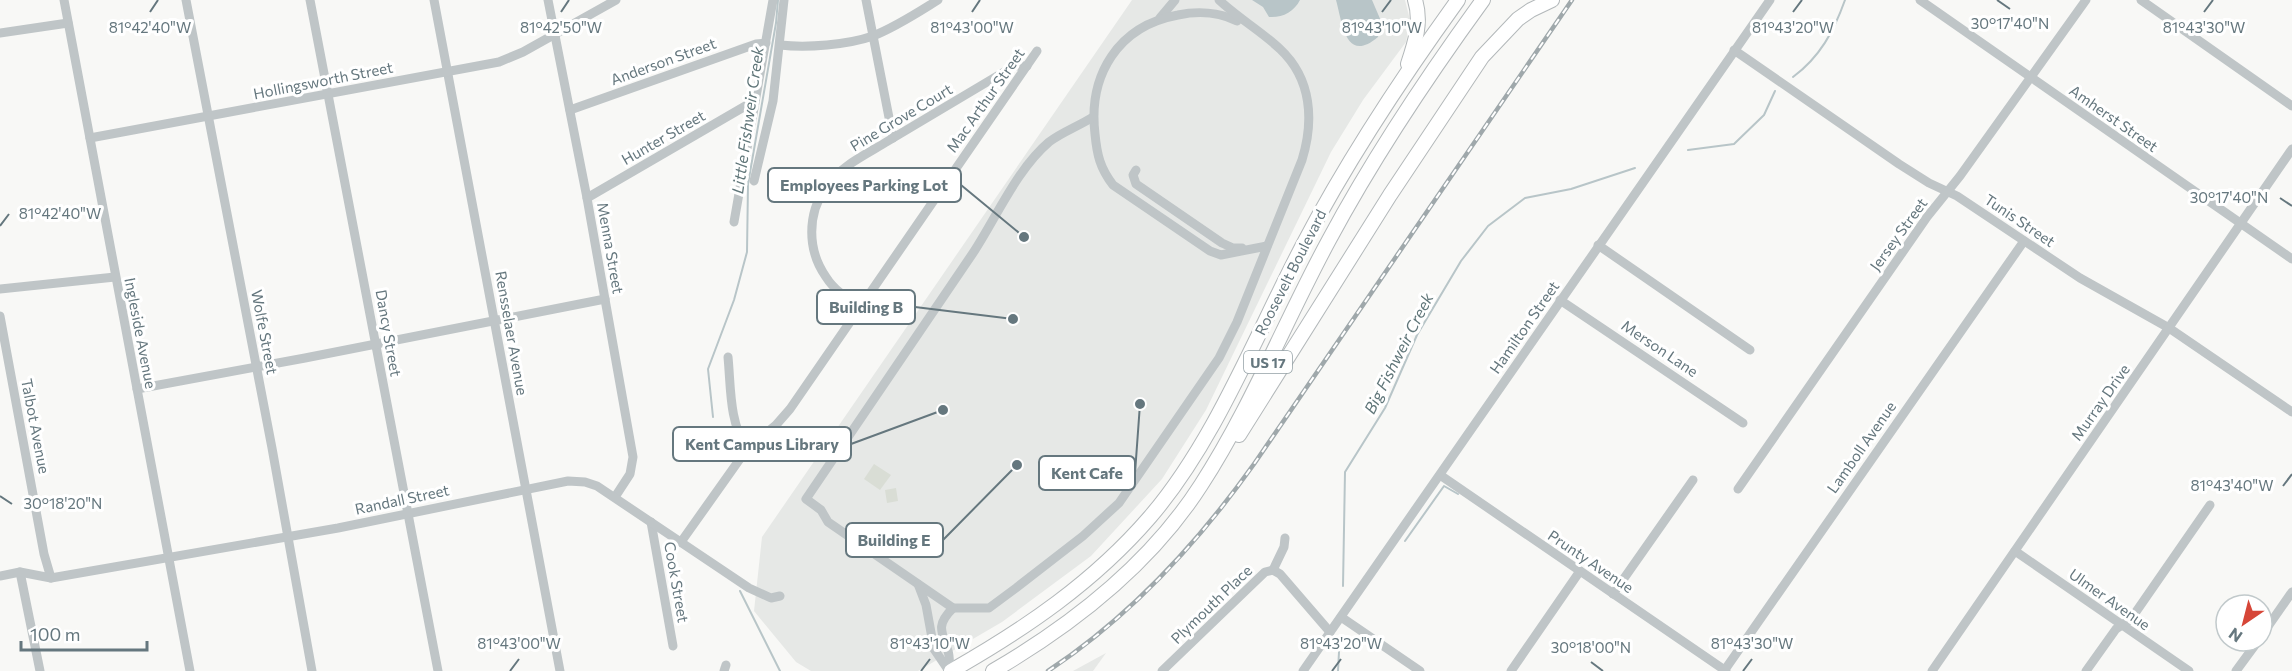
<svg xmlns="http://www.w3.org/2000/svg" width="2292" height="671" font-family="Commissioner,sans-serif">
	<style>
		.built { fill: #e6e8e6 }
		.green { fill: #d9ddd5 }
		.water { fill: #b8c5c8 }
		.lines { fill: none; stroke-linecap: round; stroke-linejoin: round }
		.stream { stroke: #b8c5c8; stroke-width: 2 }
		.highway-casing { stroke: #b3b8ba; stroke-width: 16 }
		.minor { stroke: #bfc5c7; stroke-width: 9 }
		.highway { stroke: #fff; stroke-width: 14 }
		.rail-casing { stroke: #9fa8ab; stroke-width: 4.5 }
		.rail { stroke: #fff; stroke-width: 2; stroke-dasharray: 7; stroke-linecap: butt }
		.ticks { fill: none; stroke: #65777e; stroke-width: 2 }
		.labels { text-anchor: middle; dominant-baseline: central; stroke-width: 6; stroke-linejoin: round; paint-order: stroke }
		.shield { fill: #fff; stroke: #93a0a5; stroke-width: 1.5 }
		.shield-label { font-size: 14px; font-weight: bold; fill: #65777e }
		.street-label { font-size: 15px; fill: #65777e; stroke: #fff }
		.water-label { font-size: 16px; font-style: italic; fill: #607679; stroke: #fff }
		.ticks-label { font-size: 15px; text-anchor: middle; fill: #65777e; stroke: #fff; stroke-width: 6; stroke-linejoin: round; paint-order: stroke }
		.leader { fill: none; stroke: #65777e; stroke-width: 2 }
		.callout-dot { fill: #65777e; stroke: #fff; stroke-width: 2 }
		.callout { fill: #fff; stroke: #65777e; stroke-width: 2 }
		.callout-label { font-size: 16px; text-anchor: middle; font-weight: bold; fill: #65777e }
	</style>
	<rect width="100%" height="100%" fill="#f8f8f6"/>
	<g class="built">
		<polygon points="1132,0 1405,0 1410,20 1406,42 1363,100 1331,152 1206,410 1162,479 1091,556 1002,622 918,671 811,671 796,662 754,611 762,537"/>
		<polygon points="1106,653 1093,671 1073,671"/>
	</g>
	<g class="green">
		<polygon points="874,464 891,475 880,490 864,479"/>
		<polygon points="896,488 898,501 887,503 885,490"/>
	</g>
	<g class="water">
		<path d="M1252 0H1300C1294 12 1282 18 1269 17L1263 7Z"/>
		<path d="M1336 0H1372L1381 21 1378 37C1345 65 1342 21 1336 0Z"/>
	</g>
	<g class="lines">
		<g class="stream">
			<path d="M1793 77C1820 57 1834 31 1845 0"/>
			<polyline points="1688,150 1734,144 1764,115 1775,91"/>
			<polyline points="713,417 708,369 734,300 747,252 748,184 776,23 778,0"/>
			<polyline points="1405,541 1444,486 1458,494"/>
			<polyline points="1343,586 1345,472 1385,408 1417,335 1461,261 1488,226 1525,198 1571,189 1635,168"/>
			<polyline points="740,591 780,671"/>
			<polyline points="1338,671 1339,652"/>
		</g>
		<g class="highway-casing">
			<g id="highway">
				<path d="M1408 64C1415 43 1422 22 1415 0"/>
				<polyline points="1239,435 1390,195 1482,57 1518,19 1531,10 1552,0"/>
				<path d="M951 671C1025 629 1094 582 1150 517 1216 440 1256 334 1303 245 1348 159 1401 79 1458 0"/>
				<path d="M993 671C1072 625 1151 563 1201 485 1251 408 1285 321 1329 240 1374 156 1427 77 1483 0"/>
			</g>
		</g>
		<g class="minor">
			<polyline points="64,0 190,671"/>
			<polyline points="186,0 272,448 312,671"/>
			<polyline points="310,0 438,671"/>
			<polyline points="434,0 560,671"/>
			<polyline points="548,0 587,198 633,457 630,474 615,497"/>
			<polyline points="866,0 893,138"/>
			<polyline points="1920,0 2292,259"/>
			<polyline points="2141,0 2292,106"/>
			<polyline points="1160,18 1175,0"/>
			<path d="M1237 21C1219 12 1197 11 1178 15 1118 26 1088 75 1095 134 1097 155 1100 168 1113 185L1210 251 1221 255 1267 246"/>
			<polyline points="0,33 68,23"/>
			<path d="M780 45C807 48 847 45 873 36 896 27 917 13 938 0"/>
			<polyline points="1734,50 1899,164 1929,183 1957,196 2080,278 2169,328 2292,412"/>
			<polyline points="570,110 756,44 766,43"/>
			<path d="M1093 117C1079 126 1062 132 1049 142 1017 169 996 218 973 253L806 499 821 510 828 522 953 608H989L1016 588 1083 536 1119 503 1219 358 1237 322 1302 160C1314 121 1312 79 1280 49 1261 31 1238 18 1219 0"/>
			<polyline points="90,138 499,62 523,52 616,0"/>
			<polyline points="1136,170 1133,175 1136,184 1222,243 1233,248 1242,248"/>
			<polyline points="754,181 773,101 784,0"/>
			<polyline points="587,198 754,101"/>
			<polyline points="734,222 773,0"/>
			<polyline points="1598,245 1750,350"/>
			<polyline points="0,289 115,277"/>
			<polyline points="1560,300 1743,423"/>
			<path d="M860 307C848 299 834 290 826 277 807 250 807 214 826 187 840 166 867 154 888 141 930 116 972 91 1014 66H1027"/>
			<polyline points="0,316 44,554 51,578"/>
			<path d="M728 357C731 388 729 422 747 449"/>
			<polyline points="137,389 305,358 605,299"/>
			<polyline points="1440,475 1726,671"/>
			<polyline points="1738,489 1927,217 1960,176 2086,0"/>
			<polyline points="651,522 673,646"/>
			<polyline points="681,542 747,449 776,425 790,409 1037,51"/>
			<polyline points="2015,551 2189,671"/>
			<polyline points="1273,570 1284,547 1285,538"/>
			<polyline points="20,572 40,671"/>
			<polyline points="0,576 20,572 51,578 338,528 568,481 585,482 597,486 749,588 771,598 780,596"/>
			<polyline points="918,584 926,605 934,649 949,671"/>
			<polyline points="1613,594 1693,480"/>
			<polyline points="1341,617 1420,671"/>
			<polyline points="2262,635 2292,592"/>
			<polyline points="724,671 726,665"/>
			<path d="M950 671C949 665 950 657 948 651 941 631 936 625 953 608"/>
			<polyline points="1162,671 1265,572 1273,570 1280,574 1330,632"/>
			<polyline points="1303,671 1770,0"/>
			<polyline points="1511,671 1580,571"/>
			<polyline points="1724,671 2024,241"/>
			<polyline points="1932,671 2292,149"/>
			<polyline points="2086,671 2116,629 2131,619 2210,505"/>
			<polyline points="2236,671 2258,641"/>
		</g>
		<use href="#highway" class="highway"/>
		<g class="rail-casing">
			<path id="rail" d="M1048 671C1131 616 1197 544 1254 464L1572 0"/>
		</g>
		<use href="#rail" class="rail"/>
	</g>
	<path class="ticks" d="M1997 0 2010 9M150 12 158 0M561 12 569 0M972 12 980 0M1382 12 1391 0M1793 12 1802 0M2204 12 2213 0M2280 198 2292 206M0 226 9 214M2283 486 2292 474M0 496 12 504M1591 662 1603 671M510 671 519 659M921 671 930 659M1332 671 1341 659M1743 671 1752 659"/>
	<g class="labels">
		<rect class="shield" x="1244" y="351" width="48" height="22" rx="4.5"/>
		<g class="shield-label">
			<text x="1268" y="362">US 17</text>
		</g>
		<g class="street-label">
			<text transform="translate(663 61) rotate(-20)">Anderson Street</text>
			<text transform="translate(323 80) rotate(-11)">Hollingsworth Street</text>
			<text transform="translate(985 100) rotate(-55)">Mac Arthur Street</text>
			<text transform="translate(901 117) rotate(-31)">Pine Grove Court</text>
			<text transform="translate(2114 118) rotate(35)">Amherst Street</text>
			<text transform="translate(663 137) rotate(-30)">Hunter Street</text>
			<text transform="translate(2020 220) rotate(34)">Tunis Street</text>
			<text transform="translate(1898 234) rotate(-54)">Jersey Street</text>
			<text transform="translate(611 248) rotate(80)">Menna Street</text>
			<text transform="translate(1290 272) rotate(-63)">Roosevelt Boulevard</text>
			<text transform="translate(1524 327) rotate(-55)">Hamilton Street</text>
			<text transform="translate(265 332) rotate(79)">Wolfe Street</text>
			<text transform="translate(141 333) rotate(79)">Ingleside Avenue</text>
			<text transform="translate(389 333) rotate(80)">Dancy Street</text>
			<text transform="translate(512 333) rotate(80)">Rensselaer Avenue</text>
			<text transform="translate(1660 348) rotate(34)">Merson Lane</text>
			<text transform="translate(2100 402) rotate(-55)">Murray Drive</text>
			<text transform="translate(36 426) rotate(79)">Talbot Avenue</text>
			<text transform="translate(1861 447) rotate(-55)">Lamboll Avenue</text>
			<text transform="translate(402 499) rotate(-12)">Randall Street</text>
			<text transform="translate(1591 561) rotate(34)">Prunty Avenue</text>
			<text transform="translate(677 582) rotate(80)">Cook Street</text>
			<text transform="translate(2110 599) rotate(35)">Ulmer Avenue</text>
			<text transform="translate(1211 604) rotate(-44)">Plymouth Place</text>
		</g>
		<g class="water-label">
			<text transform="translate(747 120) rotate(-82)">Little Fishweir Creek</text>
			<text transform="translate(1398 353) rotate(-63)">Big Fishweir Creek</text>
		</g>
	</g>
	<g class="ticks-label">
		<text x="2010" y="29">30°17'40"N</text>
		<text x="150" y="33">81°42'40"W</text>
		<text x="561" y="33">81°42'50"W</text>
		<text x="972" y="33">81°43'00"W</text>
		<text x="1382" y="33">81°43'10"W</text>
		<text x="1793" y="33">81°43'20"W</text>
		<text x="2204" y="33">81°43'30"W</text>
		<text x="2229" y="203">30°17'40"N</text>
		<text x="60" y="219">81°42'40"W</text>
		<text x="2232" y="491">81°43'40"W</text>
		<text x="63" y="509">30°18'20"N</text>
		<text x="519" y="649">81°43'00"W</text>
		<text x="930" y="649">81°43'10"W</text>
		<text x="1341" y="649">81°43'20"W</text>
		<text x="1752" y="649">81°43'30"W</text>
		<text x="1591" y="653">30°18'00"N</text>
	</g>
	<path class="leader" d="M1024 237L961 185M1013 319L915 307M943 410L851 444M1140 404L1135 473M1017 465L943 540"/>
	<g class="callout-dot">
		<circle cx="1024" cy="237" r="6"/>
		<circle cx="1013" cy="319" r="6"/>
		<circle cx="943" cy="410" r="6"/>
		<circle cx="1140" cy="404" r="6"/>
		<circle cx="1017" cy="465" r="6"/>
	</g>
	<g class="callout">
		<rect x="768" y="168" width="193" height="34" rx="6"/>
		<rect x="817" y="290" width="98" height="34" rx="6"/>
		<rect x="673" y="427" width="178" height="34" rx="6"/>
		<rect x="1039" y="456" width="96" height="34" rx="6"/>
		<rect x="846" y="523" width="97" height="34" rx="6"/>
	</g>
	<g class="callout-label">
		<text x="864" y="191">Employees Parking Lot</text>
		<text x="866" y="313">Building B</text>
		<text x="762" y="450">Kent Campus Library</text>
		<text x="1087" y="479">Kent Cafe</text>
		<text x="894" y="546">Building E</text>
	</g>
	<g transform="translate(2244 623) rotate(215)"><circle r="28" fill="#ffffff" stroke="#c1c9cb" stroke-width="1.5"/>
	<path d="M0-4.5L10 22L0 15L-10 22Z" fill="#d64638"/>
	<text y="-9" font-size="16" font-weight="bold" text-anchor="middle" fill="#65777e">N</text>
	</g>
	<path d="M21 641v9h126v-9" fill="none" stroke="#65777e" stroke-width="3"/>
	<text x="30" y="641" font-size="18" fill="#65777e" stroke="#ffffff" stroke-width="4.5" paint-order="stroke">100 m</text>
</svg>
